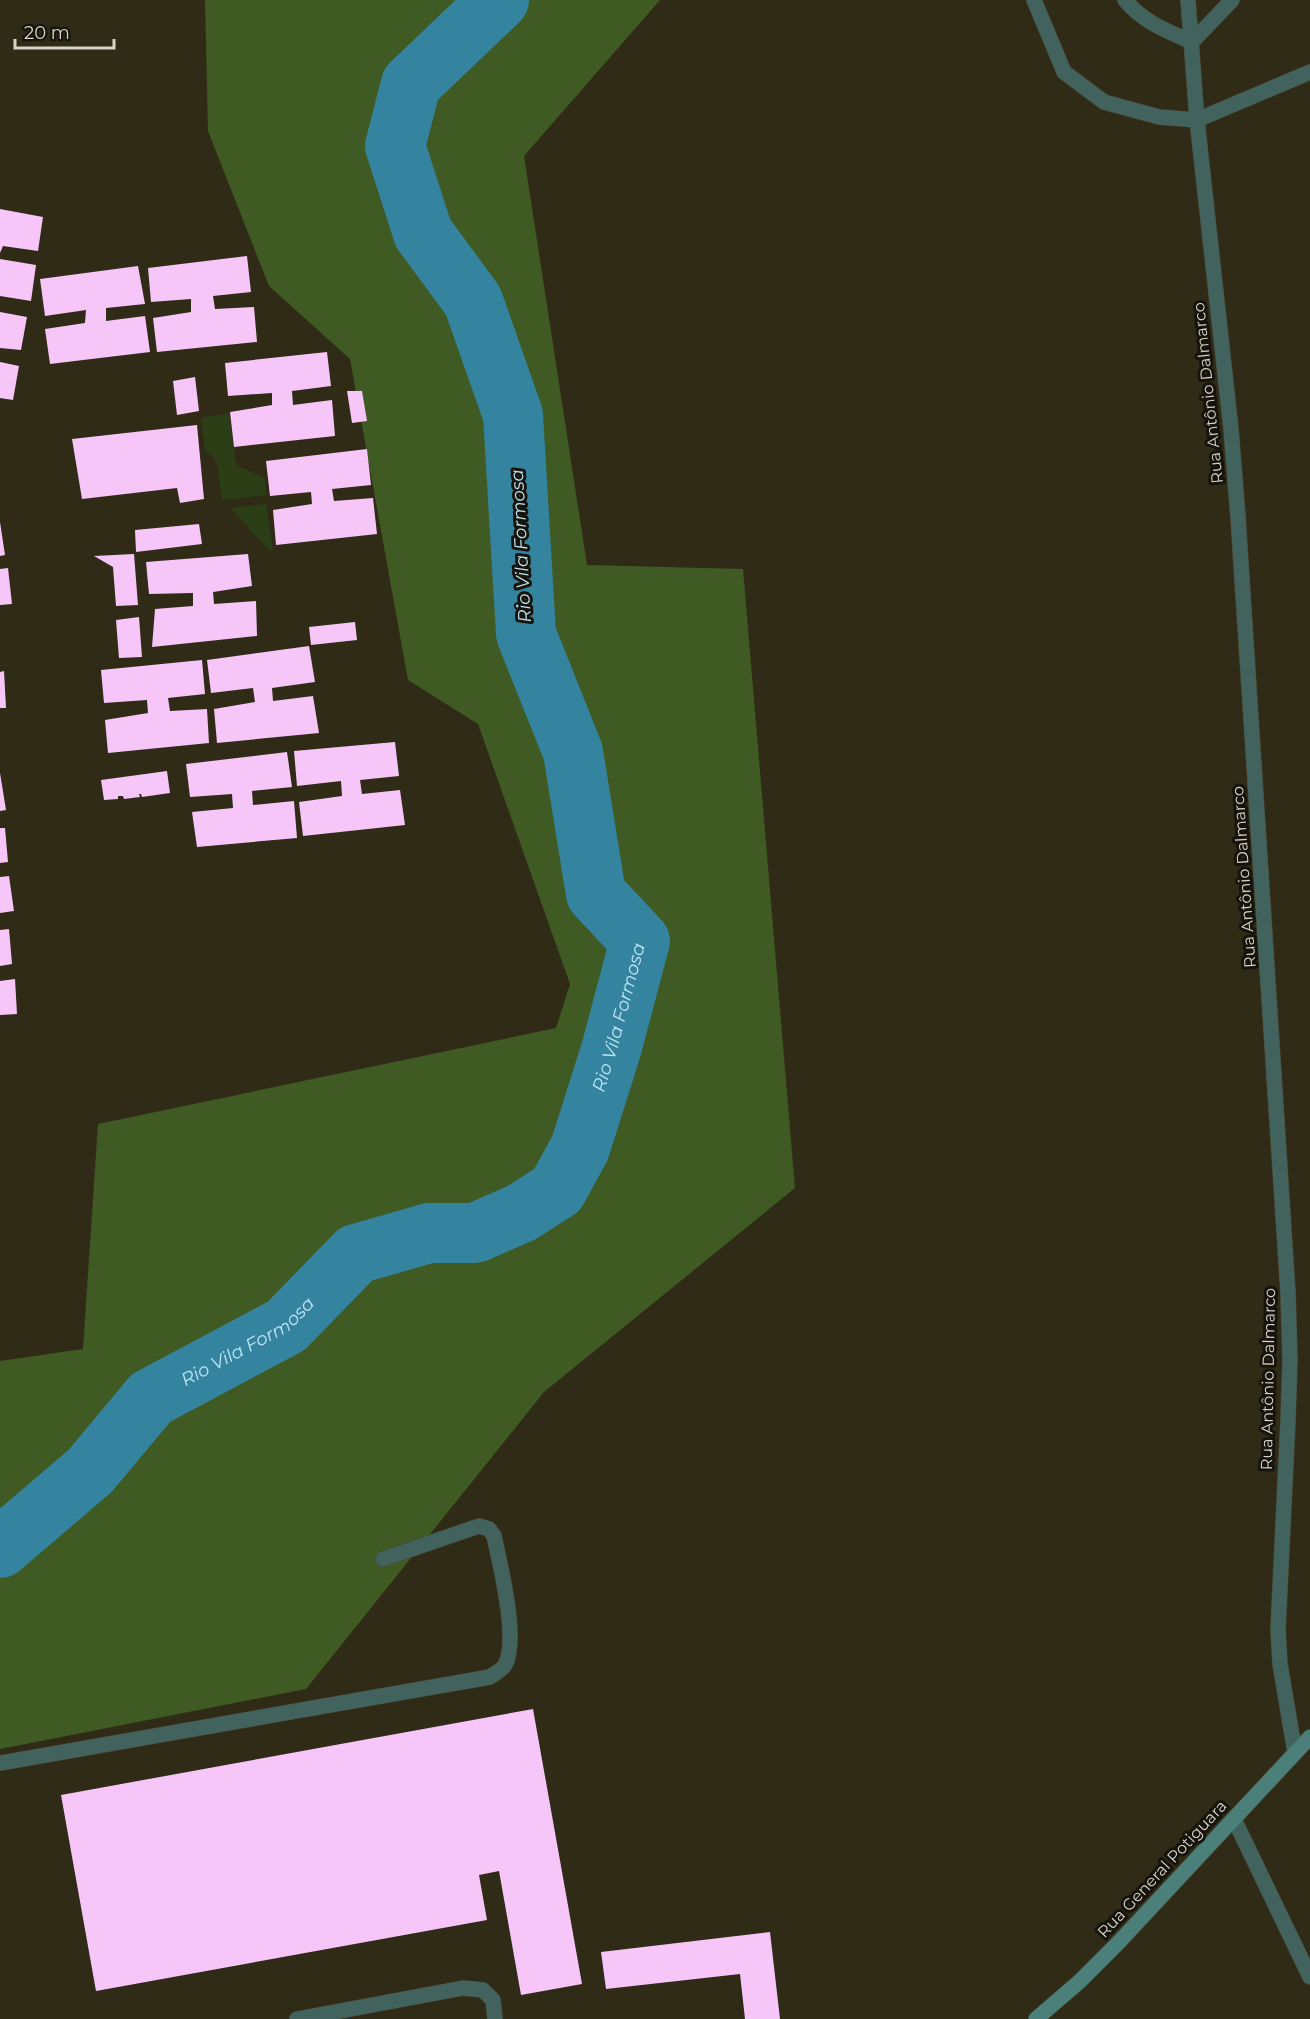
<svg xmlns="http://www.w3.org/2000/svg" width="1310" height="2019" font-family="Montserrat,sans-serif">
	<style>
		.green { fill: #2b3e15 }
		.forest { fill: #405a23 }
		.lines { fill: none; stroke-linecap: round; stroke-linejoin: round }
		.river { stroke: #35849f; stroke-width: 60 }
		.building { fill: #f7c6f9 }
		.service-casing { stroke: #4b4633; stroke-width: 16 }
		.minor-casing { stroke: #4b4633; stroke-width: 16 }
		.secondary-casing { stroke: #4b4633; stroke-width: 16 }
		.service { stroke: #41625d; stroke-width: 15 }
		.minor { stroke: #41625d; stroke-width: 15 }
		.secondary { stroke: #4a8079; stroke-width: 15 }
		.labels { text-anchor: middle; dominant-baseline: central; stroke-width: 6; stroke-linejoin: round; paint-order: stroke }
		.street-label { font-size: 16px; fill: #d8d5c8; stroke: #15130b }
		.water-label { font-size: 18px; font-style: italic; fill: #bde4f4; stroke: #15130b }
	</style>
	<rect width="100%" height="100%" fill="#302b17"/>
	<g class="green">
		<polygon points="229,413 236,465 265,478 266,495 222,500 217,462 205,449 201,418"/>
		<polygon points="266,504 273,551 268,550 231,508"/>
	</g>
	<polygon class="forest" points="205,0 660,0 524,156 587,565 743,569 795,1188 544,1392 306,1689 0,1749 0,1361 83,1349 98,1124 556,1028 570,984 478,724 408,680 350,359 269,286 208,131"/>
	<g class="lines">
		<path class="river" id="s1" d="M0 1548 90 1471 151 1398 286 1326 356 1254 429 1233H475L521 1213 557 1190 580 1148 611 1050 640 941 596 894 573 752 526 634 513 415 473 301 423 233 395 146 411 84 499 0"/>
	</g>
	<g class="building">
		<polygon points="0,209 43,217 38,251 3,246 0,253"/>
		<polygon points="247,256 251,292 213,296 215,309 254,307 257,342 157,352 153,318 191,312 191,299 151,302 148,268"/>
		<polygon points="0,259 36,265 31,301 0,296"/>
		<polygon points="138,266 145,304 106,308 106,321 145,316 150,352 50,364 45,329 85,323 86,310 45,316 40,279"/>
		<polygon points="0,312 27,317 21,350 0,348"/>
		<polygon points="327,352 331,386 292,391 293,405 332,400 335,436 234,447 230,412 272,405 272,393 228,396 225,363"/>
		<polygon points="0,362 19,366 13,400 0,398"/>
		<polygon points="195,377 199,411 177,415 173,381"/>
		<polygon points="347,391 362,391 367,421 352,423"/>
		<polygon points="197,425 204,499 180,503 177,488 82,499 72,439"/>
		<polygon points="367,449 371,485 332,489 334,501 373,498 377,534 276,545 273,510 312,504 311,492 270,496 266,461"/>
		<polygon points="0,522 5,555 0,556"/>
		<polygon points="199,524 202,544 136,552 135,530"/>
		<polygon points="134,554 138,605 116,606 113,567 94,556"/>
		<polygon points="248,554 252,586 213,592 214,604 256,601 257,636 152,647 155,609 193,606 193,593 149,594 146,562"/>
		<polygon points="8,568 12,604 0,605 0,569"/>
		<polygon points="139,617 142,657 119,658 116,620"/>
		<polygon points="355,622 357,640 311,645 309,627"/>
		<polygon points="309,646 315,682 272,688 273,701 313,696 319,733 217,743 214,709 255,702 253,688 211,693 207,660"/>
		<polygon points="202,660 205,694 168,698 170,711 207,709 209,743 108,753 105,720 148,713 147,700 104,703 101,670"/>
		<polygon points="4,671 6,708 0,708 0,672"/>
		<polygon points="395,742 399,776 360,780 362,794 400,790 405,825 303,836 299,802 342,796 341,781 297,786 294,751"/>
		<polygon points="287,752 292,787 252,791 253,805 294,801 297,838 197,847 192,812 233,808 232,794 190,797 186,764"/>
		<polygon points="167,771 170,793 142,797 141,794 139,794 140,797 124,799 123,796 118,796 118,799 104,800 101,780"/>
		<polygon points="0,773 6,810 0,811"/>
		<polygon points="0,828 5,828 8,862 0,863"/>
		<polygon points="9,876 14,911 0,913 0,877"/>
		<polygon points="9,929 12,964 0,966 0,930"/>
		<polygon points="15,979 17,1014 0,1015 0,981"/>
		<polygon points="533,1709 582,1984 521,1995 499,1871 479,1875 487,1920 96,1991 61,1795"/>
		<polygon points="770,1932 780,2019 745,2019 740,1974 606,1989 601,1952"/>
	</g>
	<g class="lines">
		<g class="service-casing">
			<g id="service">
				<polyline points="1034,0 1064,72 1104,102 1159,117 1197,120"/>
				<path d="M0 1763 490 1677C495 1673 502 1670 505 1665 519 1640 500 1564 494 1536L489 1529 479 1526 383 1559"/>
				<polyline points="297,2019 463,1988 483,1990 493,2000 495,2019"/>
			</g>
		</g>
		<g class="minor-casing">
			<g id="minor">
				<path d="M1125 0C1143 22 1167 31 1192 42"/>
				<polyline points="1188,0 1197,120 1231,429 1238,517 1288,1293 1290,1360 1288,1420 1278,1630 1280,1664 1295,1753"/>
				<polyline points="1192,42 1232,0"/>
				<polyline points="1197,120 1310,72"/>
				<polyline points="1234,1819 1310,1977"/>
			</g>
		</g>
		<g class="secondary-casing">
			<polyline id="secondary" points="1036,2019 1079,1982 1119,1942 1310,1737"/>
		</g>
		<use href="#service" class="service"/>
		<use href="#minor" class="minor"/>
		<use href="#secondary" class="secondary"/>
	</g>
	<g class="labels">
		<g class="street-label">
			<text transform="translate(1208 393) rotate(-96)">Rua Antônio Dalmarco</text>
			<text transform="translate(1244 877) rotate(-94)">Rua Antônio Dalmarco</text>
			<text transform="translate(1268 1379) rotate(-89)">Rua Antônio Dalmarco</text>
			<text transform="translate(1162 1869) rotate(-47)">Rua General Potiguara</text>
		</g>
		<g class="water-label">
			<text transform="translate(521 546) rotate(-93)">Rio Vila Formosa</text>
			<text stroke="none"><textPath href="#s1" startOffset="866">Rio Vila Formosa</textPath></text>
			<text stroke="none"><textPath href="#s1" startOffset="326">Rio Vila Formosa</textPath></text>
		</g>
	</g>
	<path d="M15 39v9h99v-9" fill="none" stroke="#d8d5c8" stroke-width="3"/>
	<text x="24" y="39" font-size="18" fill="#d8d5c8" stroke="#15130b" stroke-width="4.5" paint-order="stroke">20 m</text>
</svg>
